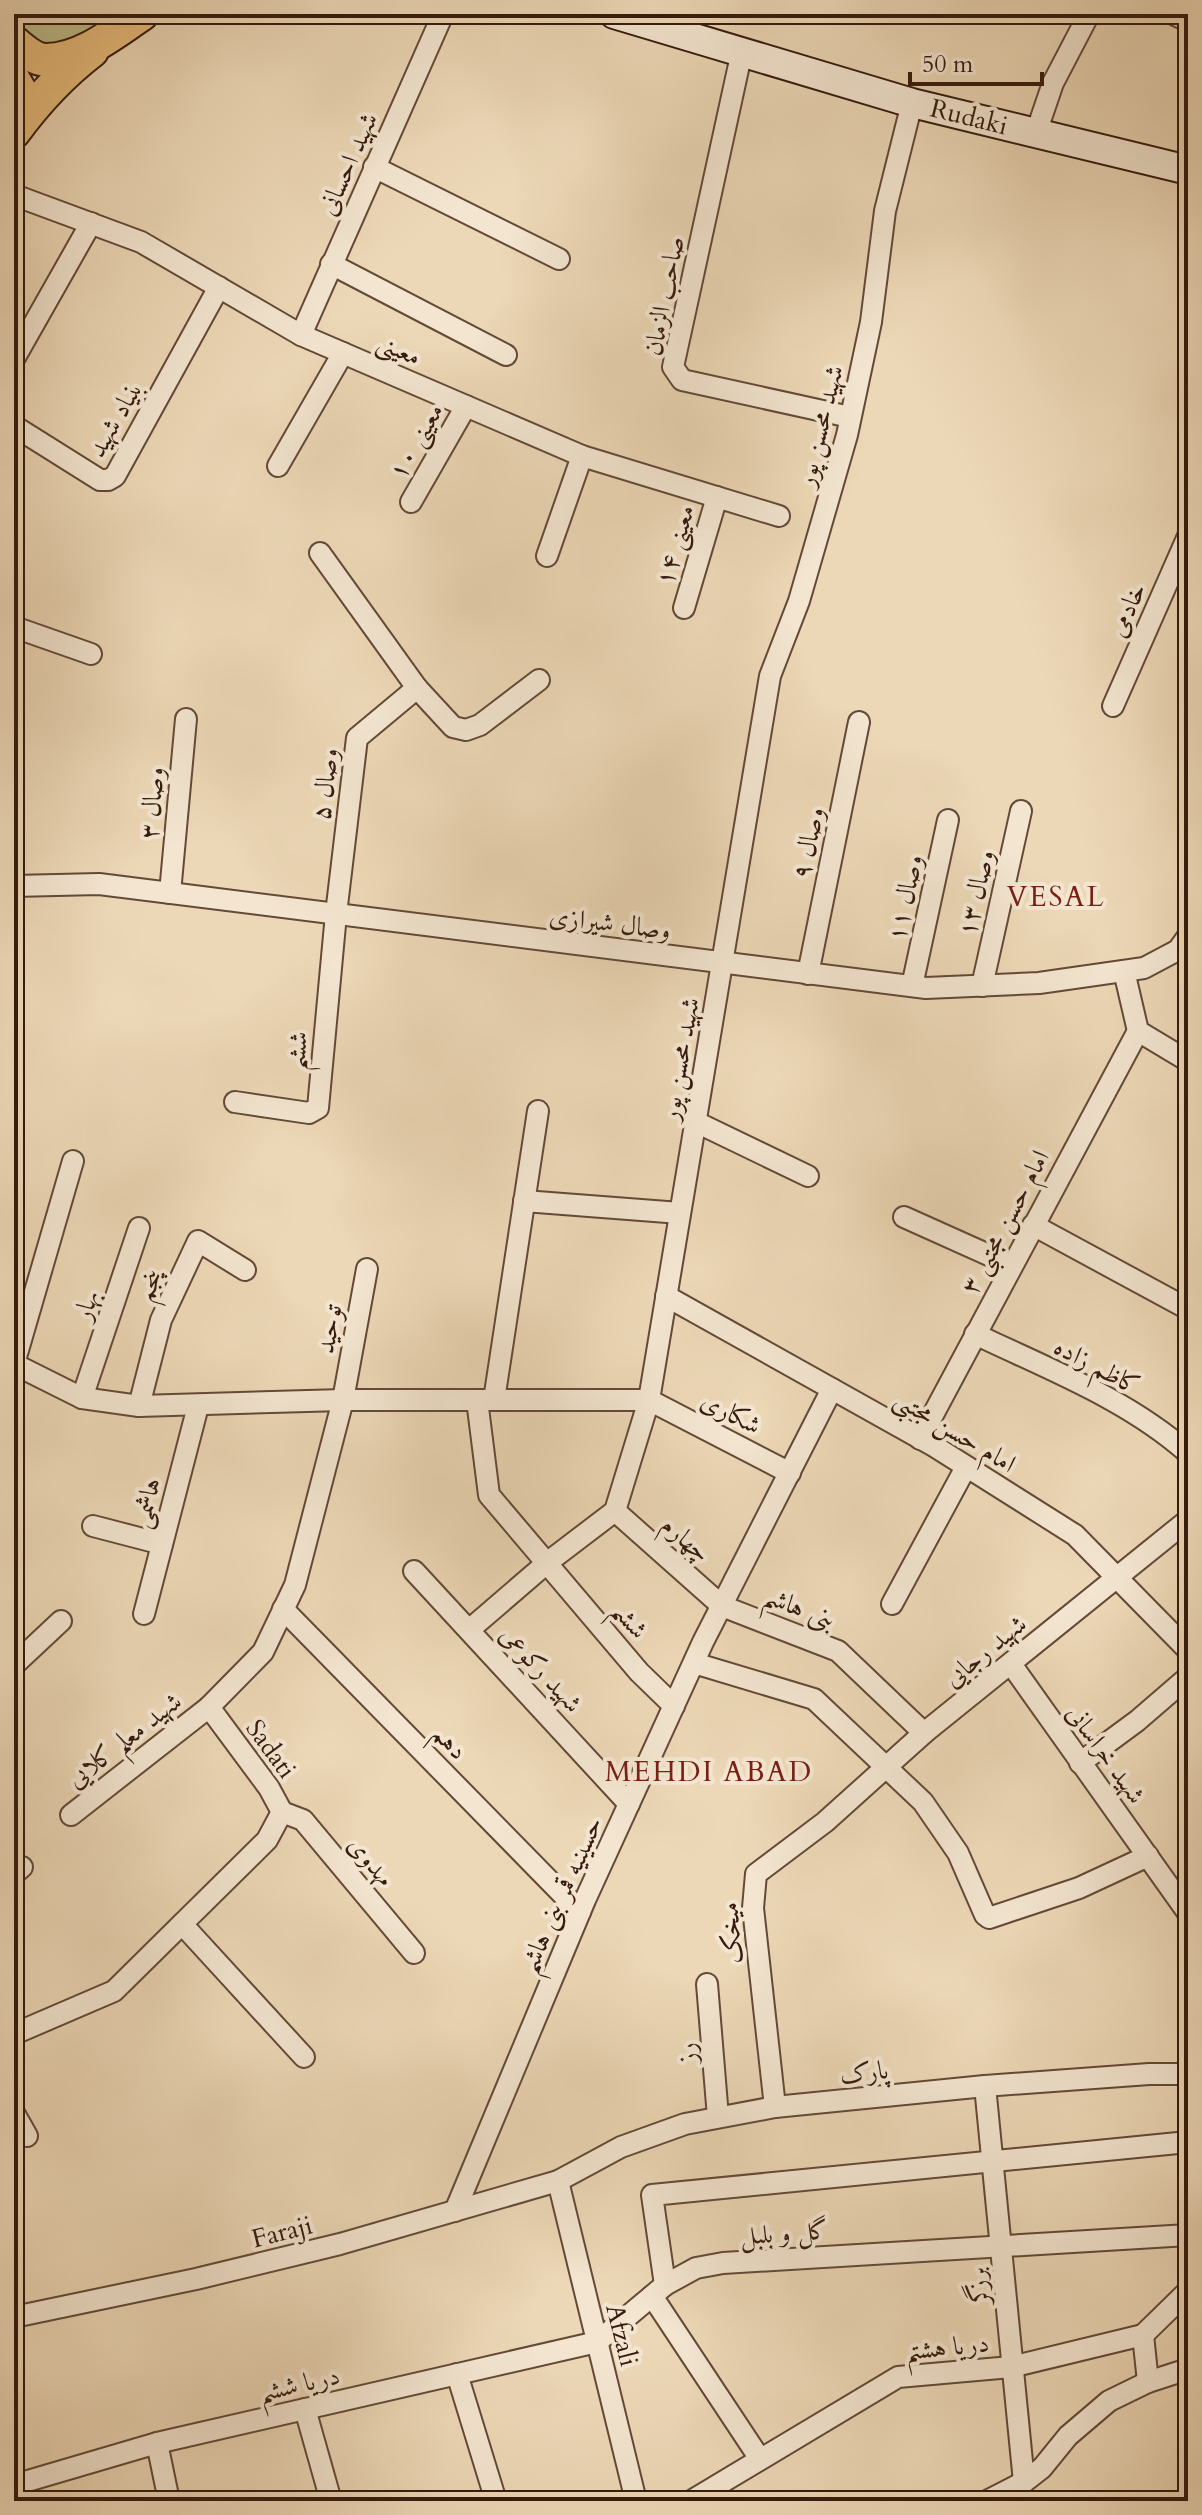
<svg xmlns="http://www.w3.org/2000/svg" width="1202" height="2515" font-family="Cardo,Amiri,serif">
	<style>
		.green { fill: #bdbd8a; stroke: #796c4c; stroke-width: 2 }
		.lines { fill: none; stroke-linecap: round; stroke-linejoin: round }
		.street-casing { stroke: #634937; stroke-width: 24 }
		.secondary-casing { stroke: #351a0d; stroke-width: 32 }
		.primary-casing { stroke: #351a0d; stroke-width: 36 }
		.street { stroke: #f3e5d0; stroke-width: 20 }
		.secondary { stroke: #f3e5d0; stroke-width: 28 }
		.primary { stroke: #e6bc7b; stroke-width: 32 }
		.labels { text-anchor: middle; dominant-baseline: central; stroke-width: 8; stroke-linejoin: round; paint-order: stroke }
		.street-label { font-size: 26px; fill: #351a0d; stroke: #f3e5d0 }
		.neighbourhood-label { font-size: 28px; letter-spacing: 2px; fill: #7a1f14; stroke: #f3e5d0 }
	</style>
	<rect width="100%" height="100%" fill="#ecd7b6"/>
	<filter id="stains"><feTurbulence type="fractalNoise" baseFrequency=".0025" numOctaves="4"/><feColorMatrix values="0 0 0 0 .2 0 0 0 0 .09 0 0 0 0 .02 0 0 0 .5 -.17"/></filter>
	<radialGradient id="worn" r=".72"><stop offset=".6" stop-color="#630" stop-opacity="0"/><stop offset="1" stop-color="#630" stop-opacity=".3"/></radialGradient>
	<polygon class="green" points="17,14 123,14 78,41 44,48 27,36"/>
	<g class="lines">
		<g class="street-casing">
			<g id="street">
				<polyline points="1175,15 1188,21"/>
				<polyline points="742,51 673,367 682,380 850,417"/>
				<polyline points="1036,133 1053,83 1089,14"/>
				<polyline points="374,167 559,259"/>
				<polyline points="14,195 141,242 301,335 582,456 779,516"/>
				<polyline points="331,264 506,355"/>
				<polyline points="301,335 443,14"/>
				<polyline points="14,359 91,223"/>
				<polyline points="14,426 100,480 108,480 115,476 219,287"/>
				<polyline points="278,466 343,353"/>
				<polyline points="411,502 466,406"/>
				<polyline points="320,553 417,688 453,727 466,730 480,725 539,680"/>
				<polyline points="547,556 582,456"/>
				<polyline points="684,608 717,497"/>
				<polyline points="14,627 91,654"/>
				<polyline points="1113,706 1188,536"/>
				<polyline points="14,886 99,884 926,988 1039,983 1144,968 1178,950 1188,936"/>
				<polyline points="170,893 186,719"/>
				<polyline points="1124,971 1138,1031 1188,1061"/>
				<polyline points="808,974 859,722"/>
				<polyline points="912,986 948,820"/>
				<polyline points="982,986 1021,811"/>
				<polyline points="235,1102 309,1113 318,1108 336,914 357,738 417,688"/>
				<polyline points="696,1122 808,1176"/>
				<polyline points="73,1161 14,1364 82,1398 139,1406 343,1400 649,1400 770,676 799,601 847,435 871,322 885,211 912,103"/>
				<polyline points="524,1201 680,1213"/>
				<polyline points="904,1217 1011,1265"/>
				<polyline points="1033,1225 1188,1309"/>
				<polyline points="666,1296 934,1446 1075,1535 1188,1650"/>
				<path d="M975 1334C1048 1369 1127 1399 1188 1453"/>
				<polyline points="82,1398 139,1228"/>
				<polyline points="477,1400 489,1495 639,1672 674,1706"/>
				<polyline points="494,1400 538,1111"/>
				<polyline points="139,1406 161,1320 198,1241 245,1270"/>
				<polyline points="920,1439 1138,1031"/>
				<polyline points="615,1511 722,1606 838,1651 924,1733"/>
				<polyline points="93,1526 162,1544"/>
				<polyline points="414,1571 629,1804"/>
				<polyline points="892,1604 966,1467"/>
				<polyline points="283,1609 580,1912"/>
				<polyline points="144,1614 198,1406"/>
				<polyline points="469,1630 548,1562 615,1511 649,1400 790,1473"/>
				<polyline points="694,1663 814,1699 923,1802 958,1853 985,1915 989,1918 1079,1888 1148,1856"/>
				<polyline points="1011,1664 1188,1913"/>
				<polyline points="14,1665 61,1621"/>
				<polyline points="209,1707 269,1788 282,1812 303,1820 414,1953"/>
				<polyline points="1080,1763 1137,1721 1188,1677"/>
				<polyline points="71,1815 209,1707 263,1652 295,1585 343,1400 367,1269"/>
				<polyline points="14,1874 22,1867"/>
				<polyline points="182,1924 304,2057"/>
				<polyline points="707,1984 718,2117"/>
				<polyline points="14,2034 114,1991 267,1840 282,1812"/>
				<polyline points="985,2086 1024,2482"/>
				<polyline points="775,2107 753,1908 756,1874 825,1822 924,1733 1188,1520"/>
				<polyline points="14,2113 27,2136"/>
				<polyline points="558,2181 636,2501"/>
				<polyline points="455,2211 585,1900 703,1642 832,1389"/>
				<polyline points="665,2285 652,2195 1188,2142"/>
				<polyline points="652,2296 760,2459"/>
				<polyline points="14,2317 196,2279 340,2244 558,2181 621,2147 685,2124 775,2107 985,2086 1149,2074 1188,2074"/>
				<polyline points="1143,2335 1188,2291"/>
				<polyline points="1143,2335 1148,2382"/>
				<polyline points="457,2374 496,2501"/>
				<polyline points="305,2409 331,2501"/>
				<polyline points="157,2443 169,2501"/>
				<polyline points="14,2485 157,2443 597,2342 665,2285 696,2268 723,2263 1188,2235"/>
				<polyline points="691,2501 898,2377 1011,2367 1143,2335"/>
				<polyline points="987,2501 1024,2482 1042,2468 1068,2436 1109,2401 1148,2382 1188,2369"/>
			</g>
		</g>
		<g class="secondary-casing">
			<polyline id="secondary" points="614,14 912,103 1188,170"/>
		</g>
		<g class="primary-casing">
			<g id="primary">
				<path d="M14 42C22 49 35 60 46 60 81 60 114 33 142 14"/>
				<polyline points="14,80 21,92 14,121"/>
				<path d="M14 132C36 102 62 74 92 51"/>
			</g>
		</g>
		<use href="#street" class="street"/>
		<use href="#secondary" class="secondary"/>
		<use href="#primary" class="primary"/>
	</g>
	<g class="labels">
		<g class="street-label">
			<text transform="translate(969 117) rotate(14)">Rudaki</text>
			<text transform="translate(348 164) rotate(-66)">شهید احسانی</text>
			<text transform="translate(664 296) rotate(-79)">صاحب الزمان</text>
			<text transform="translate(399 349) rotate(23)">معینی</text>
			<text transform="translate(115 419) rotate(-60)">بنیاد شهید</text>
			<text transform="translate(820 426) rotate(-76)">شهید محسن پور</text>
			<text transform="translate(416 441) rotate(-60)">معینی ۱۰</text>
			<text transform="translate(675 545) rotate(-74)">معینی ۱۴</text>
			<text transform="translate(1127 610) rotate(-66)">خادمی</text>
			<text transform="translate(325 784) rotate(-83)">وصال ۵</text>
			<text transform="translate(152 803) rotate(-85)">وصال ۳</text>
			<text transform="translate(808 843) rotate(-78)">وصال ۹</text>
			<text transform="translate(976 893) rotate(-77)">وصال ۱۳</text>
			<text transform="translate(905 898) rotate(-78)">وصال ۱۱</text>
			<text transform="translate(610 923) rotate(7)">وصال شیرازی</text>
			<text transform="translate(297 1051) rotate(-85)">ششم</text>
			<text transform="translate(680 1059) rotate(-80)">شهید محسن پور</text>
			<text transform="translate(1005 1222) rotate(-62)">امام حسن مجتبی ۳</text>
			<text transform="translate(149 1285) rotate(-66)">پنجم</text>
			<text transform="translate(86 1305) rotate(-72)">بهار</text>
			<text transform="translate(329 1329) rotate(-80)">توحید</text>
			<text transform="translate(1097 1366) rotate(28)">کاظم زاده</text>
			<text transform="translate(731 1413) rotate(27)">شکاری</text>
			<text transform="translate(955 1431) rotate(31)">امام حسن مجتبی</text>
			<text transform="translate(146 1503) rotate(-76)">هاشمی</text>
			<text transform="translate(686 1539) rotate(41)">چهارم</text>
			<text transform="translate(800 1608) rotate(22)">بنی هاشم</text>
			<text transform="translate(630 1620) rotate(50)">ششم</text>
			<text transform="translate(985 1651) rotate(-39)">شهید رجایی</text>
			<text transform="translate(541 1669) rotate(47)">شهید رکوعی</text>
			<text transform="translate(124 1740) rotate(-38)">شهید معلم کلایی</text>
			<text transform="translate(450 1742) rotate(45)">دهم</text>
			<text transform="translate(271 1749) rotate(54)">Sadati</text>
			<text transform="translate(1106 1754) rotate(54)">شهید خراسانی</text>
			<text transform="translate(371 1861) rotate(50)">مهدوی</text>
			<text transform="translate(561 1895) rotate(-66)">حسینیه قمر بنی هاشم</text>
			<text transform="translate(731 1933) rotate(-94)">میخک</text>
			<text transform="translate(687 2053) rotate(-95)">رز</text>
			<text transform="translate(864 2072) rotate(-6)">پارک</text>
			<text transform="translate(282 2232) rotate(-14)">Faraji</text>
			<text transform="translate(784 2233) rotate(-4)">گل و بلبل</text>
			<text transform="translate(978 2286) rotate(-95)">برزگر</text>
			<text transform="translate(622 2335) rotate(76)">Afzali</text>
			<text transform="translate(947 2347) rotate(-6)">دریا هشتم</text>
			<text transform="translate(299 2384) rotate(-13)">دریا ششم</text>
		</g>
		<g class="neighbourhood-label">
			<text x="1056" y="897">VESAL</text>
			<text x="709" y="1772">MEHDI ABAD</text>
		</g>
	</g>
	<rect width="1202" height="2515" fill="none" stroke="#ecd7b6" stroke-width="48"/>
	<rect x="16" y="16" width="1170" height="2483" fill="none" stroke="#351a0d" stroke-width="4"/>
	<rect x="24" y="24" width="1154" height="2467" fill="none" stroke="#351a0d" stroke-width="2"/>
	<path d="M910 72v12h132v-12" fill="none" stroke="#351a0d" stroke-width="4"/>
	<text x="922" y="72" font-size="24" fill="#351a0d" stroke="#f3e5d0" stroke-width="6" paint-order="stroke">50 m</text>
	<rect width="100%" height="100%" filter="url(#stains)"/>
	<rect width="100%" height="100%" fill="url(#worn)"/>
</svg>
